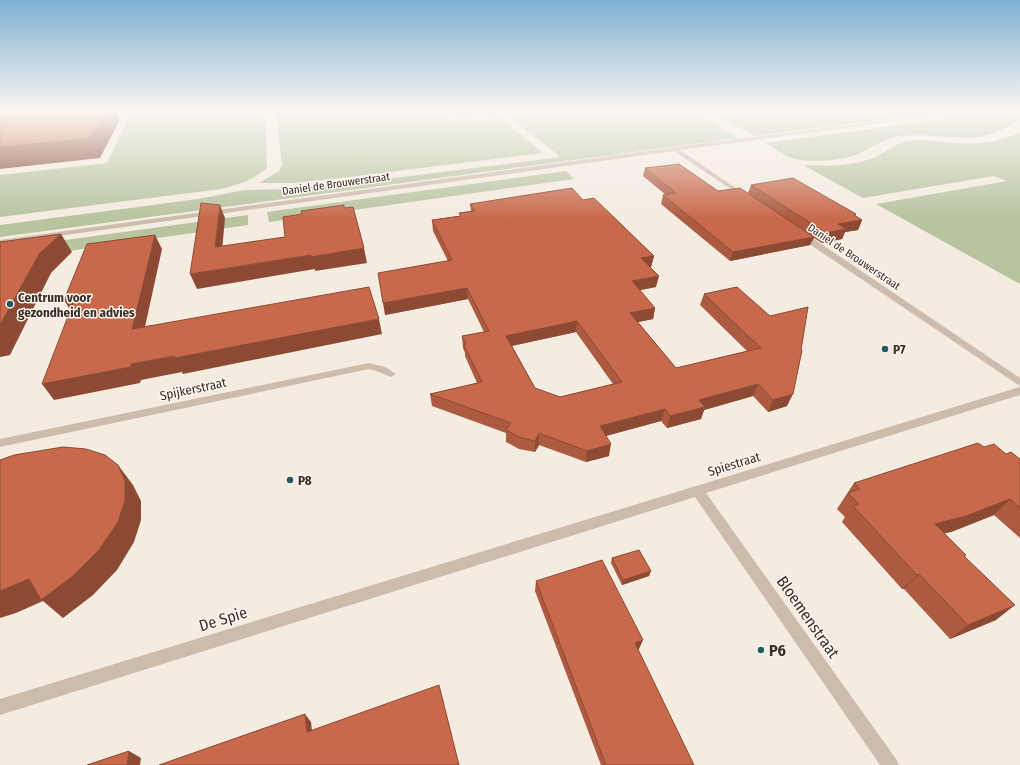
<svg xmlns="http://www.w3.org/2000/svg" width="1020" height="765" font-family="'Fira Sans Condensed',sans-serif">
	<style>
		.green { fill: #b8c4a0 }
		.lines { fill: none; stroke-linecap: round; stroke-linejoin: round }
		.minor { fill: #cdbbac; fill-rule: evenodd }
		.wall { fill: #ac5a40; fill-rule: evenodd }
		.shaded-wall { fill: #8c4a34 }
		.building { fill: #c8694b; stroke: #8c4a34; fill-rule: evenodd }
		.poi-dot { fill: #1f5a5e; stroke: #fbf5ee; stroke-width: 1.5 }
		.labels { text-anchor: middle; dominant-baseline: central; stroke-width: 3; stroke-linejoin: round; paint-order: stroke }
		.far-street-label { font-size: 11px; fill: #3b302b; stroke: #fbf5ee }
		.poi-label { font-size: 13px; font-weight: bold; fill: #3b302b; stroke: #fbf5ee; text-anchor: start }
		.street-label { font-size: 13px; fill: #3b302b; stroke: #fbf5ee }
		.near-street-label { font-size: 16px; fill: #3b302b; stroke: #fbf5ee }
		.near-poi-label { font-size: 16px; font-weight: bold; fill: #3b302b; stroke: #fbf5ee; text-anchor: start }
	</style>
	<rect width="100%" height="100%" fill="#f4ebe1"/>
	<g class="green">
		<path d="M131 112H265L267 168C253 180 239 184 221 189L0 217V175L107 163Z"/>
		<path d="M276 112H430C452 124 475 121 500 118L543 153 341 178 292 183H259L279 171 282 164Z"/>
		<polygon points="444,112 491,112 494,115 461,117"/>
		<polygon points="553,112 693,112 738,138 0,237 0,225 198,199 245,190 289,189 345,184 561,157 509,117"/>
		<polygon points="710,112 942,112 754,136"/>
		<path d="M998 112H1020V119C976 151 947 131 900 136 885 138 874 146 861 153 845 160 809 164 792 158 783 155 774 148 766 143Z"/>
		<path d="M1020 132V284L876 204 1007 181 994 176 863 198 803 165C826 166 851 167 873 158 885 153 895 143 908 141 925 138 941 142 957 143 979 145 1001 142 1020 132Z"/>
		<polygon points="566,171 574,179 269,222 267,212"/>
		<polygon points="248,215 248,225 0,261 0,249"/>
	</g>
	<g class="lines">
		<g class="minor">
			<polygon points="953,112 964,112 680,150 746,195 747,196 744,198 674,151 0,244 0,240 675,147"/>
			<polygon points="799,233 805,233 1020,378 1020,386 799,237"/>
			<polygon points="369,363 385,367 396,374 391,377 379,372 369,369 0,447 0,439"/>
			<polygon points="1020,387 1020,395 706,493 896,759 899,765 880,765 695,497 0,715 0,699"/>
		</g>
	</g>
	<g class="wall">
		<polygon points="645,168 718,191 748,193 751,185 855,216 862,220 858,230 845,232 842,239 822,243 814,238 810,245 730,261 661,204 663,195 666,195 643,176"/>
		<path d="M583 200 654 256 651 267H650L656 287 640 290 655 308 653 319 638 322 676 368 747 351 700 305 704 294 737 287 787 406 768 412 753 396 704 410 701 419 667 428 661 421 606 436 609 456 586 462 539 445 535 452 519 449 506 442V433L432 406 430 394 477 383 465 356V353L463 348 462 336 484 332 468 299 385 315 448 261 433 231 432 220 460 216 459 213 471 211 470 204ZM576 332 613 384 560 397 535 388 512 346Z"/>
		<polygon points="984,447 1006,454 1020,459 1020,538 994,515 951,532 944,533 965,556 996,620 950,639 904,589 902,589 842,522 845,517 837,509 854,483"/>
		<polygon points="612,558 649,576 622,585 611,563"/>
		<polygon points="536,581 639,649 638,650 694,765 601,765 535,591"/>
	</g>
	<g class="shaded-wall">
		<polygon points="106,112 116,112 120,120 100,158 0,169 0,147"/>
		<polygon points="220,205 225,218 221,262 215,247"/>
		<polygon points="856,214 853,221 862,220 858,230 845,232 842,239 822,243 826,233 838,224 854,215"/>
		<polygon points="61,234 72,252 51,273 10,355 0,357 0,325 39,254"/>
		<polygon points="155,235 162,249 141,345 132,329"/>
		<polygon points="814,237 810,245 730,261 733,252"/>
		<polygon points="364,248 367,263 315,271 315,269 197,289 190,274 311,255"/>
		<polygon points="654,256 651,267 639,269 641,258"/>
		<polygon points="659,276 656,287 630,292 632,281"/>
		<polygon points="467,288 468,299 385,315 383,303"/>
		<polygon points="75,298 74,316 64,300"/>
		<polygon points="655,308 653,319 628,324 630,313"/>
		<polygon points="379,319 382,334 183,374 182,372 141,380 140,383 54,400 42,384 131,364"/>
		<polygon points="577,321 576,332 506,347 506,336"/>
		<polygon points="758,384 753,396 704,410 701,419 667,428 670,416 699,400"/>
		<polygon points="793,394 787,406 768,412 773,400"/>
		<polygon points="665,409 661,421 598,438 600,426"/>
		<polygon points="539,433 539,445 535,452 535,441"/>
		<polygon points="611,444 609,456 586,462 587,451"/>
		<polygon points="118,465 133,485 141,501 141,520 134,542 117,570 93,595 63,618 43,601 16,613 0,618 0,591"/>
		<polygon points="1010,499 994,515 951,532 920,539 935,524"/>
		<polygon points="651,571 649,576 622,585 623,580"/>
		<polygon points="919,574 904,589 902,589 917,575"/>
		<polygon points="1015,605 996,620 950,639 968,625"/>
		<polygon points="643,640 639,649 632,652 635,643"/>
		<polygon points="305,714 311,722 313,740 307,732"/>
		<polygon points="129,751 141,758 140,765 127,765"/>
	</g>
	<g class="building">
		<polygon points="0,112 106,112 90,138 0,147"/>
		<polygon points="679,164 718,191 740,188 814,237 733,252 663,195 676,193 645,168"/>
		<polygon points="793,178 856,214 854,215 862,220 838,224 846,229 826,233 751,185"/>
		<path d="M572 188 583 200 594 198 654 256 641 258 659 276 632 281 655 308 630 313 676 368 761 348 704 294 737 287 770 316 808 307 801 350H802L793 394 773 400 758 384 699 400 705 407 670 416 665 409 600 426 611 444 587 451 539 433 535 441 519 437 506 430 511 423 430 394 482 382 464 345 466 344 462 336 489 331 467 288 383 303 378 273 452 260 432 220 461 216 459 213 475 211 470 204ZM577 321 622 382 560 397 535 388 506 336Z"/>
		<polygon points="201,203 220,205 215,247 285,237 283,217 302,214 301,211 344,205 344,208 353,207 364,248 311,257 311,255 190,274"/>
		<polygon points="61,234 39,254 0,325 0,242"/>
		<polygon points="155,235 132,329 369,287 379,319 175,358 174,356 131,364 131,367 42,384 75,298 64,300 87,244"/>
		<polygon points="978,443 984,447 994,444 1006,454 1011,452 1020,459 1020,508 1010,499 966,516 935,524 966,555 964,556 1015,605 968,625 919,574 917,575 853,506 859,504 848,493 860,489 854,483"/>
		<polygon points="63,447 86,449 105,455 118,465 125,481 125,500 118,522 99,550 73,576 41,600 29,579 0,591 0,460 14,455"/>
		<polygon points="639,550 651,571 623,580 612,558"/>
		<polygon points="602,560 643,640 635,643 694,765 606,765 536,581"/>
		<polygon points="439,685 459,765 159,765 305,714 307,732"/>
		<polygon points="129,751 127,765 87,765"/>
	</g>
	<linearGradient id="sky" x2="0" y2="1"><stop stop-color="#7eb2d2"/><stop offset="0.51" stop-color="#faf6f2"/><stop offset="1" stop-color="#faf6f2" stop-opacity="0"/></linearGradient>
	<rect width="1020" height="219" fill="url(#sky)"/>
	<g class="poi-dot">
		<circle cx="10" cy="304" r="4"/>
		<circle cx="885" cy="349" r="4"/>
		<circle cx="290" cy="480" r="4"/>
		<circle cx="761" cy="650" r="4"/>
	</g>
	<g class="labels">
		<g class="far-street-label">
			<text transform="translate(336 184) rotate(-8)">Daniel de Brouwerstraat</text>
			<text transform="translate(854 257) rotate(34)">Daniel de Brouwerstraat</text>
		</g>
		<g class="poi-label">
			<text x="18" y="297">Centrum voor<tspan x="18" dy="15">gezondheid en advies</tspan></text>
			<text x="893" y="349">P7</text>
			<text x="298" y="480">P8</text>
		</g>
		<g class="street-label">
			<text transform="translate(193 389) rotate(-12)">Spijkerstraat</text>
			<text transform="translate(734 464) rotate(-17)">Spiestraat</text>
		</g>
		<g class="near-street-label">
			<text transform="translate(808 617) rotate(55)">Bloemenstraat</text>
			<text transform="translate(223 619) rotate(-17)">De Spie</text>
		</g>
		<g class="near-poi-label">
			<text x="769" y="650">P6</text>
		</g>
	</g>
</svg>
